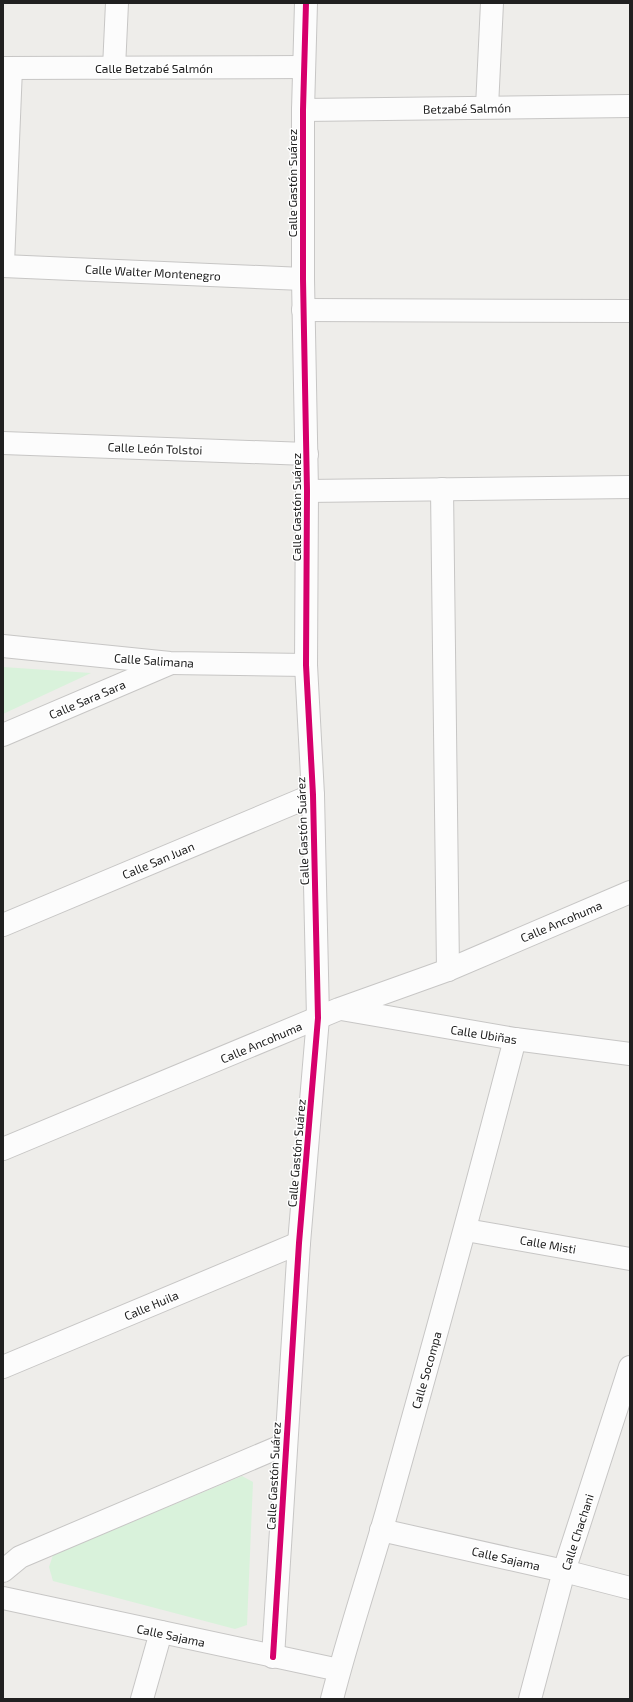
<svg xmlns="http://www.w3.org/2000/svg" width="633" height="1702" font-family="'Exo 2',sans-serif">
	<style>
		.park { fill: #d9f2db }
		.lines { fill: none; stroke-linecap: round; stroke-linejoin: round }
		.minor-casing { stroke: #c7c6c5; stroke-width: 24 }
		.minor { stroke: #fcfcfc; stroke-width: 22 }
		.cycleway-casing { stroke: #fff; stroke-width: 8 }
		.cycleway { stroke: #d6006c; stroke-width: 6 }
		.labels { text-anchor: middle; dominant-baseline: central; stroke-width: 3; stroke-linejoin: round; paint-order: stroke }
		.street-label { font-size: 12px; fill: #202020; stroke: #fff }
	</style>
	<rect width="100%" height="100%" fill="#eeedea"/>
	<g class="park">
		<polygon points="3,667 91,673 3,714"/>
		<polygon points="242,1476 253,1482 247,1625 235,1629 53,1581 49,1567 53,1555"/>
	</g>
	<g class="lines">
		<g class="minor-casing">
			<g id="minor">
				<polyline points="3,68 304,67"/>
				<polyline points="114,68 117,3"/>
				<polyline points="487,107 492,3"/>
				<polyline points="303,110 630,106"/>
				<polyline points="3,264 11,68"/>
				<polyline points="3,266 303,279"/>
				<polyline points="303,310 630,311"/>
				<polyline points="3,443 307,454"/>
				<polyline points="442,489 448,970"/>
				<polyline points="307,491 630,487"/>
				<polyline points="3,646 170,663 306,665"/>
				<polyline points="3,735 169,664"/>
				<polyline points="3,925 313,795"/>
				<polyline points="341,1009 515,1039 630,1054"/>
				<polyline points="3,1149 339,1009 448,970 630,892"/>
				<polyline points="466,1230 630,1259"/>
				<polyline points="3,1367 299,1243"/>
				<polyline points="381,1530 564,1571 630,1588"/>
				<polyline points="3,1571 20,1557 286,1444"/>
				<polyline points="3,1598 339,1670"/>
				<polyline points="273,1657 299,1243 318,1018 313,795 306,665 307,491 303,279 303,110 306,3"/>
				<polyline points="142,1699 161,1632"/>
				<path d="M332 1699C348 1636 369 1574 387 1511 431 1354 474 1197 515 1039"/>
				<polyline points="530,1699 564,1571 630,1367"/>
			</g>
		</g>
		<use href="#minor" class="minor"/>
		<g class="cycleway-casing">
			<polyline id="cycleway" points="273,1657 299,1243 318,1018 313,795 306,665 307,491 303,279 303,110 306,3"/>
		</g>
		<use href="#cycleway" class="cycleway"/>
	</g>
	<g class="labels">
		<g class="street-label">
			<text x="154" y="68">Calle Betzabé Salmón</text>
			<text transform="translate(467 108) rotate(-1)">Betzabé Salmón</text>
			<text transform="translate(292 183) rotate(-90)">Calle Gastón Suárez</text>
			<text transform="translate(153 272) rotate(3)">Calle Walter Montenegro</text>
			<text transform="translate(155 448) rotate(2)">Calle León Tolstoi</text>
			<text transform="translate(296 507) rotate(-90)">Calle Gastón Suárez</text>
			<text transform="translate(154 660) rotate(4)">Calle Salimana</text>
			<text transform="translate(87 699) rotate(-23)">Calle Sara Sara</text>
			<text transform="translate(302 831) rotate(-92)">Calle Gastón Suárez</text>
			<text transform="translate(158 860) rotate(-23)">Calle San Juan</text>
			<text transform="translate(561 921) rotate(-23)">Calle Ancohuma</text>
			<text transform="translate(484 1034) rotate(9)">Calle Ubiñas</text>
			<text transform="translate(261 1042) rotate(-23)">Calle Ancohuma</text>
			<text transform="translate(296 1153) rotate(-85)">Calle Gastón Suárez</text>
			<text transform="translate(548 1244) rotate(10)">Calle Misti</text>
			<text transform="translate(151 1305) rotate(-23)">Calle Huila</text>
			<text transform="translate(426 1370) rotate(-74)">Calle Socompa</text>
			<text transform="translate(273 1476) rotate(-87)">Calle Gastón Suárez</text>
			<text transform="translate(577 1532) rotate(-72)">Calle Chachani</text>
			<text transform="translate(506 1558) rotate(13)">Calle Sajama</text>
			<text transform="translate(171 1635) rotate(12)">Calle Sajama</text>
		</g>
	</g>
	<rect width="633" height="1702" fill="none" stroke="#202020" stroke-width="8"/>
</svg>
